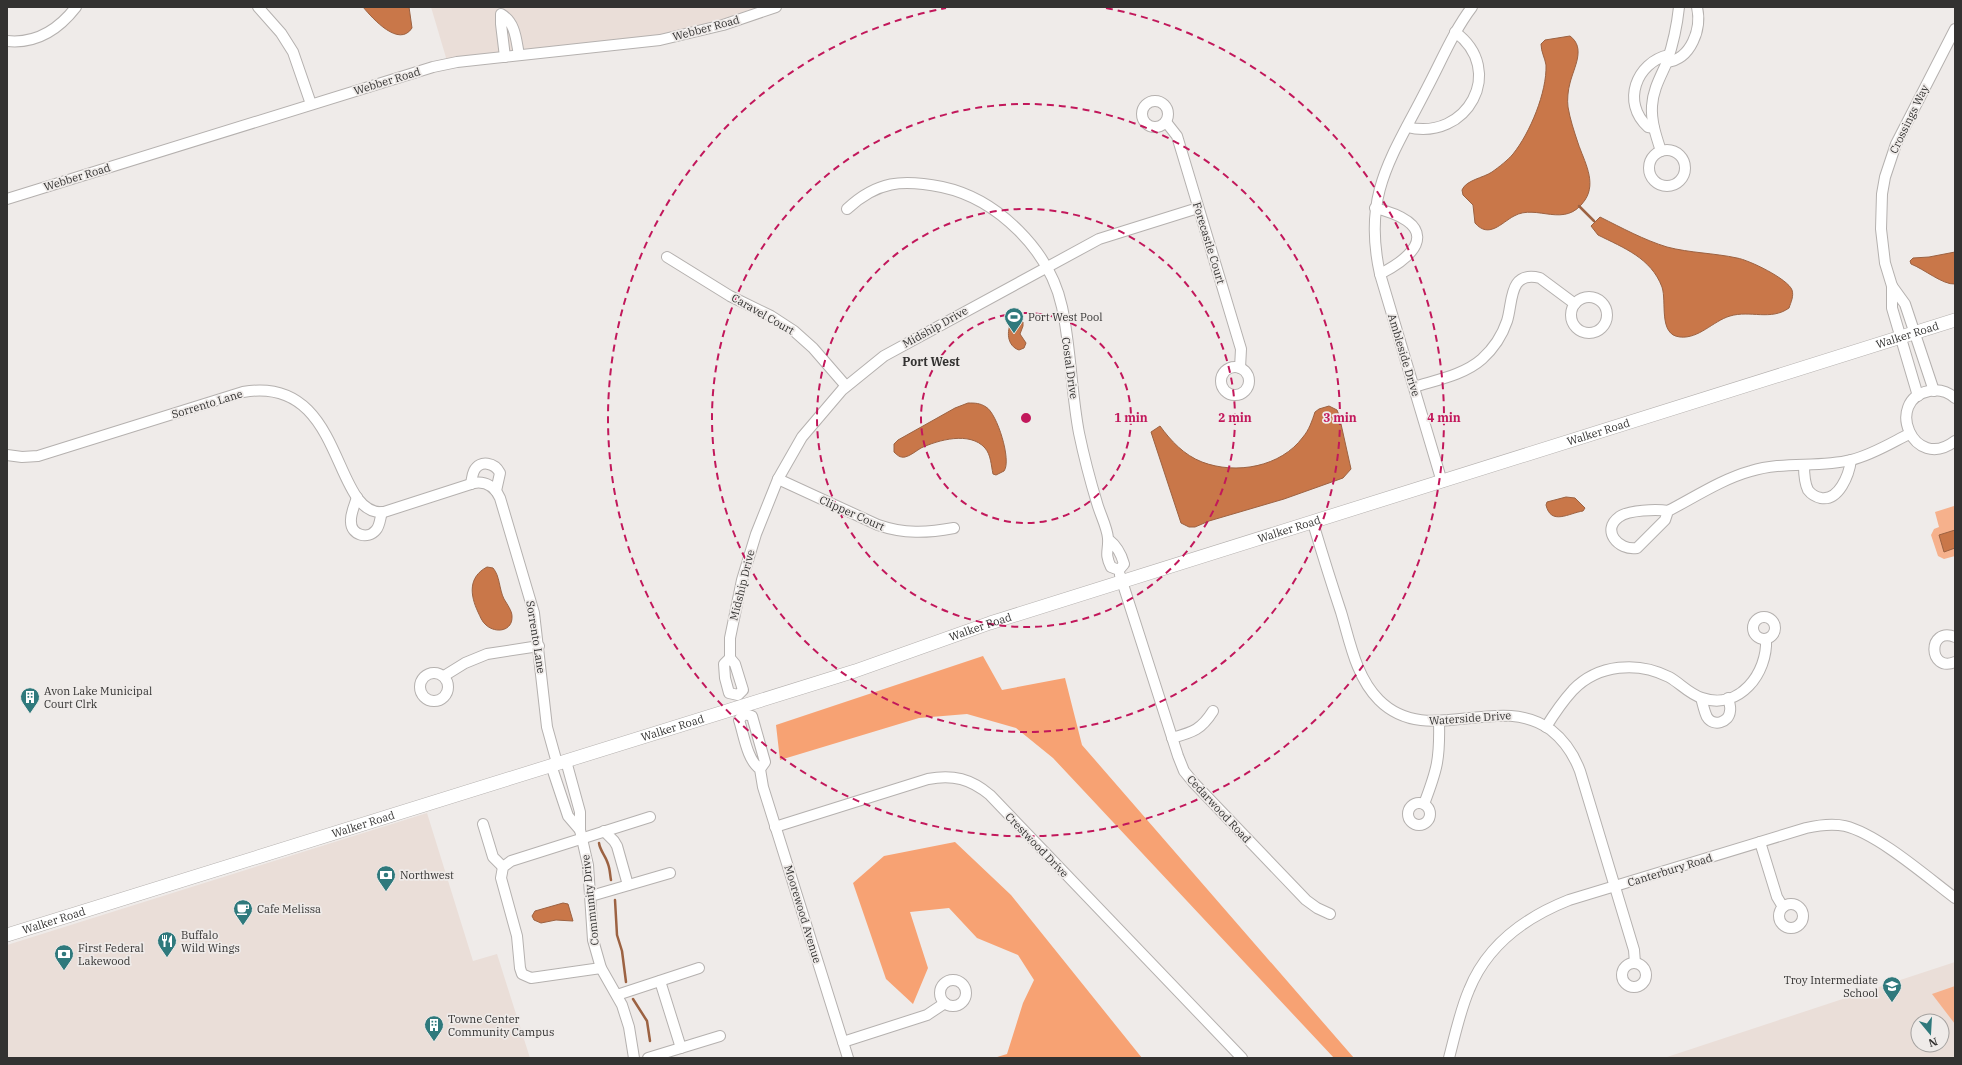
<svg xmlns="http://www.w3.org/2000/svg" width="1962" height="1065" font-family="'IBM Plex Serif',serif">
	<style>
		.built { fill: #eaded8; fill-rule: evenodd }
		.green { fill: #f6b18c }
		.forest { fill: #f7a273 }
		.water { fill: #c97749; stroke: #9c6242 }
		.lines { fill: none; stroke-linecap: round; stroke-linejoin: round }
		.stream { stroke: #9c6242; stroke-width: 2.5 }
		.minor-casing { stroke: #b5b1af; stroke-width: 12 }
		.tertiary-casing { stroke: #b5b1af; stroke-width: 14 }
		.minor { stroke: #fff; stroke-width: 10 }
		.tertiary { stroke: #fff; stroke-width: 13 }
		.ring { fill: none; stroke: #c2185b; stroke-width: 2; stroke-dasharray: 7 5 }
		.labels { text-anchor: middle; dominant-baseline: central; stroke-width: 3.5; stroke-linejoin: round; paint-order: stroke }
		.street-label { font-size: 11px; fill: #333231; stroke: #efebe9 }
		.poi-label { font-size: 11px; fill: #333231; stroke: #efebe9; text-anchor: start }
		.neighbourhood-label { font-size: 12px; font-weight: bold; fill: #333231; stroke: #efebe9 }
		.centre { fill: #c2185b; stroke: #efebe9; stroke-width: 2 }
		.ring-label { font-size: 12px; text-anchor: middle; font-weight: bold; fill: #c2185b; stroke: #efebe9; stroke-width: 3.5; stroke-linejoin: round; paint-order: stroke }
	</style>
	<rect width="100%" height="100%" fill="#efebe9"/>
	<g class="built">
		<polygon points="431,7 765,7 726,20 671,35 447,61"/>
		<polygon points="427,813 473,961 497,954 530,1058 7,1058 7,945"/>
		<path d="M1955 962V1058H1664L1882 986ZM1918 1021H1942V1045H1918Z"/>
	</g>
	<g class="green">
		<polygon points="1954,506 1955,556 1944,559 1938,556 1931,535 1934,529 1939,527 1935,512"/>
		<polygon points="1955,986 1955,1024 1932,994"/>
	</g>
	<g class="forest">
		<polygon points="983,656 1002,690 1065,678 1082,745 1354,1058 1334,1058 1053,758 1016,728 967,714 919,718 780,760 776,725"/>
		<polygon points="955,842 1011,895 1142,1058 994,1058 1007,1054 1023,1003 1034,980 1018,955 977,938 949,908 910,912 928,968 913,1004 886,979 853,883 884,856"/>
	</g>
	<g class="water">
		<path d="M363 7H409L412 28C399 48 373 19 363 7Z"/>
		<path d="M1570 36C1586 48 1574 67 1570 83 1568 90 1567 100 1568 107 1570 119 1574 131 1578 143 1584 161 1597 182 1585 200 1565 230 1537 203 1514 216 1501 223 1489 239 1475 223L1473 205 1463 195 1462 190C1466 180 1483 178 1492 172 1499 167 1508 160 1513 154 1530 133 1547 92 1546 65 1545 58 1541 52 1541 44L1545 40Z"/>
		<path d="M1600 217C1622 228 1644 240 1667 247 1690 253 1714 253 1737 258 1749 260 1788 279 1792 290 1794 296 1791 302 1789 308 1771 321 1750 310 1730 316 1713 321 1699 339 1680 337 1658 335 1667 302 1662 287 1651 258 1624 248 1598 235L1591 226Z"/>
		<path d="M1955 252V284C1943 285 1924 269 1911 264L1910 261 1913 258 1929 257Z"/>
		<path d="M1017 318 1023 322V326L1020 334 1026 343 1024 348 1019 350C1007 346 1006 331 1012 321Z"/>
		<path d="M968 403C975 403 980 403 986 407 997 413 1012 461 1004 471L996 475 993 474C991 465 991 455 985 448 970 431 938 440 921 448 916 451 910 456 905 457 900 458 897 455 894 452V444L898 440 955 408Z"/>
		<path d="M1329 406 1337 410 1339 415 1351 469 1343 478 1284 499 1209 521 1195 527H1189L1181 523 1151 432 1160 426C1171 441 1184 455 1202 462 1236 475 1281 467 1303 437 1309 430 1312 421 1315 412L1319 409Z"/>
		<path d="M1566 497 1575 498 1585 508 1583 511C1569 513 1551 526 1546 505L1547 502Z"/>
		<polygon points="1955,530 1955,548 1944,552 1939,535"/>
		<path d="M487 567 493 568C500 576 499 589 504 599 507 604 512 611 512 616 513 631 496 634 486 625 482 622 480 616 478 612 470 595 468 577 487 567Z"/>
		<polygon points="563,903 568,904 573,921 556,920 541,923 534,920 532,916 535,911"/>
	</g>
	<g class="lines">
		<g class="stream">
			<polyline points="1579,206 1594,221"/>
			<path d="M599 843C600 851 606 856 608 864 610 869 610 875 611 880"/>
			<polyline points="615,900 617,935 622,951 626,982"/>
			<polyline points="633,999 647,1021 650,1041"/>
		</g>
		<g class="minor-casing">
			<g id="minor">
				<polyline points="258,7 281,33 293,52 311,104"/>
				<path d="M7 41C36 44 59 29 76 7"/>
				<path d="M505 57 501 24V14C516 23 516 40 519 55"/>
				<path d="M1667 62C1691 59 1702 29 1697 7"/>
				<circle cx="1155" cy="114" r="13"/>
				<polyline points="1166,122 1177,136 1241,349 1240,368"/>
				<path d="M1407 127C1467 142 1507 70 1455 32"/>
				<path d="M1654 128 1648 127C1621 103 1636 62 1669 55"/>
				<circle cx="1667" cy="168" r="18"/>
				<path d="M1661 151C1656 136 1651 121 1652 106 1653 89 1661 76 1667 62 1673 44 1677 26 1679 7"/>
				<polyline points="7,199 433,67 457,62 660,40 723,25 776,7"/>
				<path d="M1375 208C1432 222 1429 249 1380 274"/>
				<path d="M847 209C877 181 902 179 942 187 998 199 1050 251 1062 307 1071 348 1071 391 1079 433 1084 457 1090 480 1097 503 1100 514 1107 527 1108 538 1109 551 1104 553 1111 567L1119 570 1124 564C1121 553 1117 546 1108 539"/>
				<polyline points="667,257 730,296 771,316 794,331 813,348 846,386"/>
				<polyline points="1892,286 1905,304 1934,391"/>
				<circle cx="1589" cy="315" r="18"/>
				<circle cx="1235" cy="381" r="14"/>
				<path d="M1414 387C1436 380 1464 375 1482 359 1493 349 1502 336 1507 321 1513 303 1508 270 1540 278L1575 304"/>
				<polyline points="1918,396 1892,308 1892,286 1885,263 1881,229 1882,194 1885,177 1896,144 1955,29"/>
				<path d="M1955 398C1948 392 1939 389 1929 391 1884 400 1913 473 1955 441"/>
				<path d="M7 455 22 457 38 456 243 392C346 374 331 518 384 512L474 483C486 481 495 487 500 498L534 613 547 727 557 763"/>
				<path d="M1804 465C1804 473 1804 482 1808 490 1811 494 1816 497 1821 498 1839 501 1849 475 1851 460"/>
				<path d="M778 479 878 525C904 534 927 533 954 528"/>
				<path d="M1442 482 1380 274C1362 194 1392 157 1426 90 1441 62 1453 32 1472 7"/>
				<path d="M471 484C472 479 472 475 474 471 480 459 495 463 500 473L496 491"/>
				<path d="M357 497C355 505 350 514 351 522 351 535 368 540 376 530 380 526 380 518 382 512"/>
				<path d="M1668 511 1665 520 1637 548C1618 551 1601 530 1619 517 1628 510 1657 509 1668 511 1695 497 1722 479 1751 471 1783 461 1818 468 1851 460 1872 455 1891 443 1909 434"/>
				<path d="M1313 523C1322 553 1331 582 1341 612 1350 642 1356 677 1379 700 1428 749 1498 691 1551 730 1565 741 1574 755 1580 771L1634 950 1635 963"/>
				<polyline points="1120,575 1178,756 1184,771 1193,782 1306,900 1317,908 1330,914"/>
				<circle cx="1764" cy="628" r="11"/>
				<path d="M1955 637C1927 626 1928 673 1955 662"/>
				<polyline points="730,658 730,638 742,580 756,534 778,479 802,437 842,390 884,356 1099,239 1198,208"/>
				<polygon points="730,658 735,664 743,690 738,695 729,693 725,678 724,664"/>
				<circle cx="434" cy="687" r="14"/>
				<polyline points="444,676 465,663 487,654 539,646"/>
				<path d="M1701 698C1703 704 1704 711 1707 717 1713 727 1729 723 1730 711 1731 707 1729 702 1728 698"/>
				<path d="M1546 727C1554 714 1563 701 1573 690 1598 664 1638 661 1669 677 1680 683 1689 694 1702 698 1739 711 1768 673 1766 639"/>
				<path d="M1172 738C1193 732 1201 730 1213 711"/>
				<polyline points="566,761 580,812 580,830 588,865 593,940 601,968 622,1005 629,1027 634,1058"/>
				<polyline points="551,765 568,816 580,830"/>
				<path d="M760 769C747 760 744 735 739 720L744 714 752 716 765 762 760 769 763 787 848 1058"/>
				<circle cx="1419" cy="814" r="11"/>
				<path d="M1424 804C1437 770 1440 759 1439 722"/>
				<polyline points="483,824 493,857 503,867"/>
				<path d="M775 827 928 779C953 774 971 779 990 795L1242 1058"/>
				<polyline points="604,831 614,841 617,846 628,885"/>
				<polyline points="1760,842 1777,897 1783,907"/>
				<polyline points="591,896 670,873"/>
				<circle cx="1791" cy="916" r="12"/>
				<circle cx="1634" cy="975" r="12"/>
				<polyline points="601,968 531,978 522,974 520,968 517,936 501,878 503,867 511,861 650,817"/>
				<circle cx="953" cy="993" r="13"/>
				<polyline points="660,981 681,1048"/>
				<polyline points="617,995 699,968"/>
				<polyline points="843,1042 927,1015 945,1003"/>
				<polyline points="648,1058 720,1036"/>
				<path d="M1449 1058C1455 1035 1460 1011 1469 990 1487 945 1526 917 1569 900L1806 828C1819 825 1832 823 1845 826 1878 834 1927 877 1955 898"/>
			</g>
		</g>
		<g class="tertiary-casing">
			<g id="tertiary">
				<path id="s1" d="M7 935 855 671 990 623 1955 320"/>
			</g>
		</g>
		<use href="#minor" class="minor"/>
		<use href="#tertiary" class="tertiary"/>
	</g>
	<g class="ring">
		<circle cx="1026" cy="418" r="105"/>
		<circle cx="1026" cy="418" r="209"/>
		<circle cx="1026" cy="418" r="314"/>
		<path d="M1106 8A418 418 0 1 1 946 8"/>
	</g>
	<defs>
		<g id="stadium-pin" transform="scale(1)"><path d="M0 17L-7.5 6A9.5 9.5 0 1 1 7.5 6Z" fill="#2f797c" stroke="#efebe9"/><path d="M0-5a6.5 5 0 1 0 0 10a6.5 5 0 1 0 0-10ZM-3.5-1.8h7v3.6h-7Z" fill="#fff"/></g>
		<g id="building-pin" transform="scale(1)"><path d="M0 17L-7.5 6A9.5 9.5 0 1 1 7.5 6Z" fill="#2f797c" stroke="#efebe9"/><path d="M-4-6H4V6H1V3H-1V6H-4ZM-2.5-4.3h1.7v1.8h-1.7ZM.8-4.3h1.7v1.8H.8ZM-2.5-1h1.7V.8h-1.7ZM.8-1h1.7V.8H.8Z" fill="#fff"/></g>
		<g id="bank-pin" transform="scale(1)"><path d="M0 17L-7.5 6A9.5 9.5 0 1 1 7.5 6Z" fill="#2f797c" stroke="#efebe9"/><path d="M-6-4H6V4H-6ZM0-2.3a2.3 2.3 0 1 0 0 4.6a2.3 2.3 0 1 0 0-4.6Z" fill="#fff"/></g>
		<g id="cafe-pin" transform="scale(1)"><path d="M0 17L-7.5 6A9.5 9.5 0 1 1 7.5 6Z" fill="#2f797c" stroke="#efebe9"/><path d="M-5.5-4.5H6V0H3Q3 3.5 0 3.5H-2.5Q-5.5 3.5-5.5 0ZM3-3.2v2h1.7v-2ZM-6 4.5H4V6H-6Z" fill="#fff"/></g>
		<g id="restaurant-pin" transform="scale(1)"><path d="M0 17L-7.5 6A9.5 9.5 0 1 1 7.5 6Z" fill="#2f797c" stroke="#efebe9"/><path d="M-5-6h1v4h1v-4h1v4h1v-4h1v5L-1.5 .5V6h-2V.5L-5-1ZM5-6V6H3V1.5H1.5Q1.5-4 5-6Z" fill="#fff"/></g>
		<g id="school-pin" transform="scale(1)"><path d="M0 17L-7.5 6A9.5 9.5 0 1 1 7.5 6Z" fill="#2f797c" stroke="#efebe9"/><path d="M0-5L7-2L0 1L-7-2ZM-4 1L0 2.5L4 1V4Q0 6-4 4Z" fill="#fff"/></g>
	</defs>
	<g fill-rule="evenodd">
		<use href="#stadium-pin" x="1014" y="317"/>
		<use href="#building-pin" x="30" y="697"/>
		<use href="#bank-pin" x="386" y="875"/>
		<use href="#cafe-pin" x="243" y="909"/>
		<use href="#restaurant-pin" x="167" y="941"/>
		<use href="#bank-pin" x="64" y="954"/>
		<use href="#school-pin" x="1892" y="986"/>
		<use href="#building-pin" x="434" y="1025"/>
	</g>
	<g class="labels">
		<g class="street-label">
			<text transform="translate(706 28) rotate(-15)">Webber Road</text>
			<text transform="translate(387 81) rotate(-17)">Webber Road</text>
			<text transform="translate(1909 119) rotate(-64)">Crossings Way</text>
			<text transform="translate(77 177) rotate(-17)">Webber Road</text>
			<text transform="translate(1209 243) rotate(73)">Forecastle Court</text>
			<text transform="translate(763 314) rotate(30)">Caravel Court</text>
			<text transform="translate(935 327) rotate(-29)">Midship Drive</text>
			<text stroke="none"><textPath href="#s1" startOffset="1993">Walker Road</textPath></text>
			<text transform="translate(1404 355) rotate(73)">Ambleside Drive</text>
			<text transform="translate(1070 368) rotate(82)">Costal Drive</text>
			<text transform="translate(207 404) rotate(-17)">Sorrento Lane</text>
			<text stroke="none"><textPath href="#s1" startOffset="1669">Walker Road</textPath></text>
			<text transform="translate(852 513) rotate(24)">Clipper Court</text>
			<text stroke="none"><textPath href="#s1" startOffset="1345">Walker Road</textPath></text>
			<text transform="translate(742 585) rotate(-76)">Midship Drive</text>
			<text stroke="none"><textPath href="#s1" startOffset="1021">Walker Road</textPath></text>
			<text transform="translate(536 637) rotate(81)">Sorrento Lane</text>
			<text transform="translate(1470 718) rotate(-4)">Waterside Drive</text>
			<text stroke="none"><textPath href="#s1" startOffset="697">Walker Road</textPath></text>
			<text transform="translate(1219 809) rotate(47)">Cedarwood Road</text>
			<text stroke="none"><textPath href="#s1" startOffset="373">Walker Road</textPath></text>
			<text transform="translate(1037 845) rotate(46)">Crestwood Drive</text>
			<text transform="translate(1670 870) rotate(-17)">Canterbury Road</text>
			<text transform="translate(590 900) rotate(-96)">Community Drive</text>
			<text transform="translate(803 914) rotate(73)">Moorewood Avenue</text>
			<text stroke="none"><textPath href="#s1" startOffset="49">Walker Road</textPath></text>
		</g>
		<g class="poi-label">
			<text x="1028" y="317">Port West Pool</text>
			<text x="44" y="691">Avon Lake Municipal<tspan x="44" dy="13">Court Clrk</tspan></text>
			<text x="400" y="875">Northwest</text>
			<text x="257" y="909">Cafe Melissa</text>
			<text x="181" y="935">Buffalo<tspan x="181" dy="13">Wild Wings</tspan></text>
			<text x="78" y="948">First Federal<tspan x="78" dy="13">Lakewood</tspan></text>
			<text x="1878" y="980" text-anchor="end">Troy Intermediate<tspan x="1878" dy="13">School</tspan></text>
			<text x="448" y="1019">Towne Center<tspan x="448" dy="13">Community Campus</tspan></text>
		</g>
		<g class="neighbourhood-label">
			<text x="931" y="361">Port West</text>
		</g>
	</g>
	<circle cx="1026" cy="418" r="6" class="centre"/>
	<g class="ring-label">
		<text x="1131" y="422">1 min</text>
		<text x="1235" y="422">2 min</text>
		<text x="1340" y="422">3 min</text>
		<text x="1444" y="422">4 min</text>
	</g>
	<rect width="1962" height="1065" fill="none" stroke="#333231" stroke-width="16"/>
	<g transform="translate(1930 1033) rotate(162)"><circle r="19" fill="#efebe9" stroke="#a4a19f"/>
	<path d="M0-3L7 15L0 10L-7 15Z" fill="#2f797c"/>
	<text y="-6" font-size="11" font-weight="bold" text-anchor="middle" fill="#333231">N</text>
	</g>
</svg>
